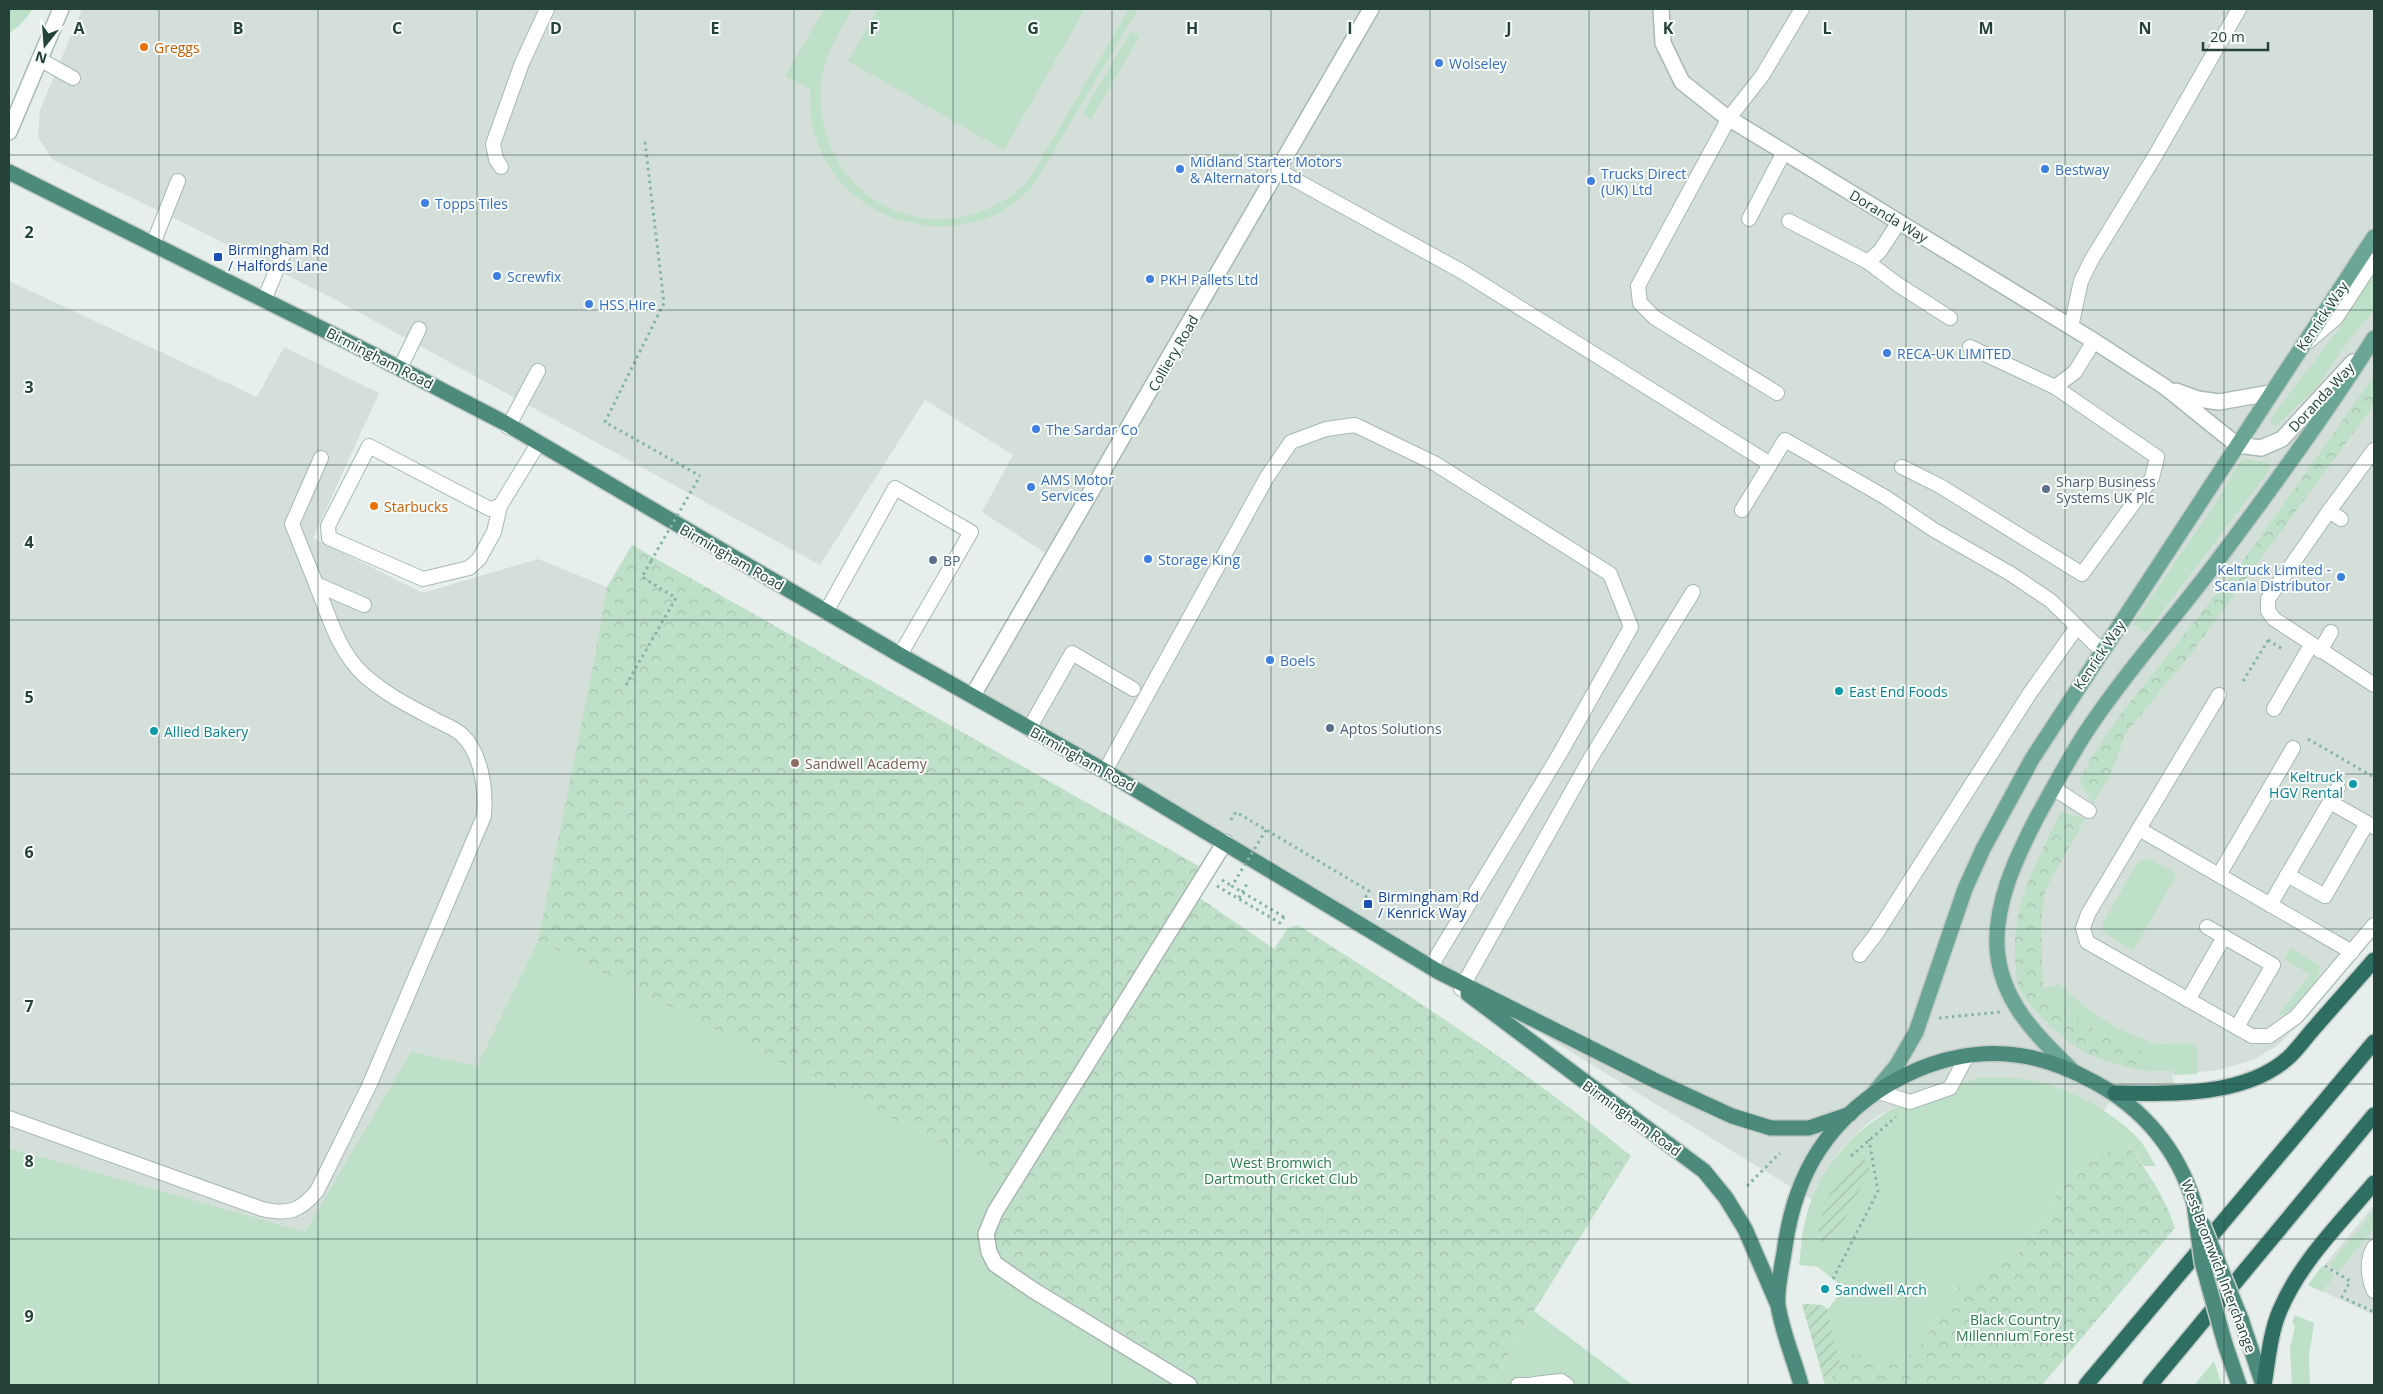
<svg xmlns="http://www.w3.org/2000/svg" width="2383" height="1394" font-family="'Open Sans',sans-serif">
	<style>
		.built { fill: #d4dfda }
		.grass { fill: #bfe0c8 }
		.forest { fill: url(#forest-crowns) }
		.garden { fill: url(#garden-furrows) }
		.lines { fill: none; stroke-linecap: round; stroke-linejoin: round }
		.service-casing { stroke: #a8b8b2; stroke-width: 16 }
		.minor-casing { stroke: #a8b8b2; stroke-width: 18 }
		.tertiary-casing { stroke: #a8b8b2; stroke-width: 18 }
		.primary-casing { stroke: #c2cac8; stroke-width: 18 }
		.trunk-casing { stroke: #c2cac8; stroke-width: 18 }
		.motorway-casing { stroke: #c2cac8; stroke-width: 18 }
		.path { stroke: #86b3a5; stroke-width: 3; stroke-dasharray: 2.5 4; stroke-linecap: butt }
		.service { stroke: #fff; stroke-width: 14 }
		.minor { stroke: #fff; stroke-width: 15 }
		.tertiary { stroke: #fff; stroke-width: 15 }
		.primary { stroke: #6aa596; stroke-width: 15 }
		.trunk { stroke: #4c8a7c; stroke-width: 15 }
		.motorway { stroke: #2f6f62; stroke-width: 15 }
		.trunk-bridge-casing { stroke: #c2cac8; stroke-width: 18; stroke-linecap: butt }
		.path-bridge { stroke: #86b3a5; stroke-width: 3; stroke-dasharray: 2.5 4; stroke-linecap: butt }
		.trunk-bridge { stroke: #4c8a7c; stroke-width: 15 }
		.grid { fill: none; stroke: #24423a; stroke-width: 1; stroke-opacity: 0.55 }
		.food-dot { fill: #e8710a; stroke: #f7fbf9; stroke-width: 2 }
		.shop-dot { fill: #3f7fe0; stroke: #f7fbf9; stroke-width: 2 }
		.transit-dot { fill: #1a4fb4; stroke: #f7fbf9; stroke-width: 2 }
		.service-dot { fill: #5c6f8a; stroke: #f7fbf9; stroke-width: 2 }
		.culture-dot { fill: #0f9aa8; stroke: #f7fbf9; stroke-width: 2 }
		.education-dot { fill: #8d6e63; stroke: #f7fbf9; stroke-width: 2 }
		.labels { text-anchor: middle; dominant-baseline: central; stroke-width: 4; stroke-linejoin: round; paint-order: stroke }
		.food-label { font-size: 14px; fill: #c56008; stroke: #f7fbf9; text-anchor: start }
		.shop-label { font-size: 14px; fill: #366cbe; stroke: #f7fbf9; text-anchor: start }
		.street-label { font-size: 14px; fill: #24423a; stroke: #f7fbf9 }
		.transit-label { font-size: 14px; fill: #164399; stroke: #f7fbf9; text-anchor: start }
		.service-label { font-size: 14px; fill: #4e5e75; stroke: #f7fbf9; text-anchor: start }
		.culture-label { font-size: 14px; fill: #0d838f; stroke: #f7fbf9; text-anchor: start }
		.education-label { font-size: 14px; fill: #785e54; stroke: #f7fbf9; text-anchor: start }
		.park-label { font-size: 14px; fill: #2d7a4b; stroke: #f7fbf9 }
		.grid-label { font-size: 16px; text-anchor: middle; font-weight: bold; fill: #24423a; stroke: #f7fbf9; stroke-width: 4; stroke-linejoin: round; paint-order: stroke }
	</style>
	<defs>
		<pattern id="forest-crowns" width="20" height="18" patternUnits="userSpaceOnUse" patternTransform="scale(1.25)"><rect width="20" height="18" fill="#bfe0c8"/><path d="M2 6a3 3 0 1 1 6 0M12 15a3 3 0 1 1 6 0" fill="none" stroke="#a4c1ad"/></pattern>
		<pattern id="garden-furrows" width="10" height="10" patternUnits="userSpaceOnUse" patternTransform="scale(1.25)"><rect width="10" height="10" fill="#bfe0c8"/><path d="M-1 1l2-2M0 10L10 0M9 11l2-2" fill="none" stroke="#a4c1ad"/></pattern>
	</defs>
	<rect width="100%" height="100%" fill="#e6efeb"/>
	<g class="built">
		<polygon points="82,9 2374,9 2374,938 2307,1018 2275,1047 2253,1060 2218,1070 2172,1075 2177,1093 2115,1093 2104,1111 2058,1088 2031,1080 1977,1078 1959,1084 1955,1094 1911,1110 1900,1105 1881,1114 1864,1126 1840,1151 1827,1169 1812,1200 1431,966 973,695 1053,558 982,512 1013,455 925,400 820,565 338,301 176,219 53,160 38,137 40,110"/>
		<polygon points="9,281 257,397 284,347 379,393 313,538 423,593 538,559 607,587 632,545 1008,1177 538,941 477,1067 411,1053 305,1233 9,1148"/>
		<polygon points="2374,1205 2374,1315 2308,1285"/>
	</g>
	<g class="grass">
		<polygon points="9,9 33,9 23,22 9,34"/>
		<path d="M824 9H853C839 33 823 57 821 85 813 190 920 255 1008 198 1015 194 1022 186 1028 181L1129 9H1138L1031 189C1017 200 1003 213 987 218 916 243 837 208 815 135 810 120 810 105 810 89L785 76Z"/>
		<polygon points="878,9 1085,9 1004,150 848,61"/>
		<polygon points="1131,31 1140,36 1091,119 1082,115"/>
		<polygon points="2374,272 2374,310 2352,336 2316,388 2280,422 2275,426 2271,424 2271,420 2276,411 2339,329"/>
		<polygon points="2245,459 2266,462 2270,465 2268,472 2146,633 2133,624 2215,504 2240,462"/>
		<polygon points="2144,859 2152,860 2177,874 2133,951 2103,932 2103,923 2137,863"/>
		<polygon points="538,941 1008,1177 1018,1186 1001,1260 1208,1385 9,1385 9,1148 305,1232 411,1052 477,1066"/>
		<path d="M2291 948 2320 966C2320 987 2295 1010 2277 1017L2310 974 2284 959Z"/>
		<path d="M2059 984 2085 1007 2119 1029 2155 1044 2188 1043 2198 1047 2197 1074 2174 1075V1071H2146L2154 1054C2111 1048 2074 1016 2043 988Z"/>
		<path d="M1977 1078C1994 1078 2013 1077 2030 1080 2067 1086 2119 1115 2142 1143 2147 1150 2151 1159 2156 1166H2144L2126 1142 2088 1161 2069 1179 2055 1196 2033 1237 2020 1252 1990 1275 1959 1286 1950 1295 1924 1341 1899 1365H1886L1875 1356 1840 1365 1825 1385 1802 1304 1822 1305 1828 1309 1844 1288 1818 1267 1799 1265C1801 1252 1801 1239 1804 1227 1814 1173 1852 1129 1900 1105L1911 1110 1954 1094 1959 1084Z"/>
		<polygon points="2374,1211 2374,1228 2338,1272 2329,1265"/>
		<polygon points="2322,1266 2334,1275 2323,1292 2308,1285"/>
		<polygon points="1534,1311 1633,1385 1491,1385"/>
		<polygon points="2295,1315 2314,1323 2309,1357 2310,1385 2292,1385 2290,1349 2295,1326 2292,1323"/>
		<polygon points="2214,1361 2222,1385 2194,1385"/>
	</g>
	<g class="forest">
		<polygon points="2374,376 2374,405 2193,651 2126,733 2110,775 2093,804 2079,782 2090,760 2123,711 2245,558"/>
		<polygon points="632,545 1204,869 1008,1177 538,941 595,656 607,587"/>
		<path d="M2061 812 2085 819 2045 890 2041 925 2043 988C2073 1016 2112 1048 2154 1054L2146 1071C2103 1062 2081 1056 2049 1024 2039 1014 2028 1005 2021 992 2017 985 2016 975 2016 967 2009 909 2036 862 2061 812Z"/>
		<path d="M1197 896 1274 949 1288 928 1298 925C1412 997 1526 1070 1631 1156L1534 1311 1491 1385H1208L1001 1260 993 1243 998 1222Z"/>
		<path d="M2126 1142C2146 1169 2165 1197 2175 1228L2042 1385H1826L1840 1365 1851 1354 1875 1356 1886 1365H1899L1924 1341 1950 1295 1959 1286 1990 1274 2020 1252 2033 1237 2055 1196 2069 1179 2088 1161Z"/>
	</g>
	<g class="garden">
		<path d="M1862 1154 1870 1170 1834 1240 1817 1242C1823 1199 1831 1184 1862 1154Z"/>
		<polygon points="1802,1304 1822,1305 1827,1309 1840,1365 1826,1385"/>
	</g>
	<g class="lines">
		<g class="service-casing">
			<g id="service">
				<polyline points="39,59 73,78"/>
				<polyline points="501,167 496,159 493,144 522,63 547,9"/>
				<polyline points="1279,171 1461,271 1770,464"/>
				<polyline points="1749,219 1784,152"/>
				<polyline points="1789,221 1868,262 1880,251 1899,222"/>
				<polyline points="153,244 178,181"/>
				<polyline points="1868,262 1897,284 1950,318"/>
				<polyline points="264,300 285,250"/>
				<polyline points="2071,327 2081,281 2092,259 2155,156 2239,9"/>
				<polyline points="2309,341 2336,318 2374,260"/>
				<polyline points="1970,347 2055,387 2075,372 2094,341"/>
				<polyline points="400,368 419,329"/>
				<polyline points="1777,393 1655,318 1640,303 1638,286 1729,118 1762,76 1802,9"/>
				<polyline points="508,427 538,371"/>
				<polyline points="2374,450 2329,511 2268,599 2268,611 2274,619 2374,685"/>
				<polyline points="321,458 292,524 316,584 364,605"/>
				<polyline points="1902,467 1940,486 2082,574 2152,478 2157,457 2055,387"/>
				<polyline points="500,506 494,532 479,559 469,568 423,579 329,538 328,526 369,446 490,509 500,506 538,444"/>
				<polyline points="1742,510 1785,440 1885,497 1934,530 2011,574 2051,601 2102,651"/>
				<polyline points="2329,511 2341,519"/>
				<polyline points="826,612 895,488 971,532 900,655"/>
				<polyline points="2320,651 2331,632"/>
				<polyline points="2219,695 2088,914 2083,928 2087,942 2252,1036 2269,1036 2296,1017 2374,925"/>
				<polyline points="2274,709 2311,645"/>
				<polyline points="1029,729 1072,653 1133,689"/>
				<polyline points="1105,771 1267,477 1291,442 1326,429 1355,425 1434,463 1610,574 1631,627 1559,755 1431,966"/>
				<polyline points="2053,788 2089,811"/>
				<polyline points="2330,802 2374,827"/>
				<polyline points="2139,829 2352,952"/>
				<polyline points="2219,875 2293,748"/>
				<polyline points="2287,875 2325,896 2367,823"/>
				<polyline points="2270,905 2338,788"/>
				<polyline points="2207,927 2273,965 2237,1027"/>
				<polyline points="1860,955 1876,934 2030,693 2077,627"/>
				<polyline points="1461,989 1590,759 1693,592"/>
				<polyline points="2188,1000 2224,937"/>
				<polyline points="1879,1092 1910,1102 1950,1088 1967,1056"/>
				<path d="M9 1118 262 1209C289 1215 300 1211 317 1191L369 1086 484 816C486 790 482 753 461 734 454 728 443 724 434 719 409 706 385 694 364 675 338 651 329 616 316 584"/>
				<path d="M2374 1247C2366 1260 2368 1278 2374 1291"/>
				<polyline points="1534,1384 1561,1381 1567,1385"/>
				<polyline points="1518,1385 1535,1385"/>
			</g>
		</g>
		<g class="minor-casing">
			<g id="minor">
				<polyline points="1661,9 1663,43 1682,82 1725,116 2094,341 2165,387 2237,445 2261,448 2282,439 2353,362"/>
				<polyline points="2176,391 2198,399 2219,402 2270,393"/>
				<polyline points="973,695 1371,9"/>
				<polyline points="1189,1385 1033,1290 995,1264 989,1252 986,1234 995,1212 1225,842"/>
			</g>
		</g>
		<g class="tertiary-casing">
			<polyline id="tertiary" points="9,132 61,9"/>
		</g>
		<g class="primary-casing">
			<g id="primary">
				<path d="M2073 1071C2037 1036 2000 1001 1997 947 1995 902 2016 858 2036 819 2052 790 2067 762 2084 735 2124 674 2174 619 2218 560 2272 488 2326 414 2374 338"/>
				<polyline points="1874,1093 1897,1065 1916,1032 1965,889 1983,849 2032,759 2374,237"/>
			</g>
		</g>
		<g class="trunk-casing">
			<g id="trunk">
				<polyline points="9,172 372,354 505,423 900,655 1105,771 1439,972 1656,1081 1732,1116 1771,1128 1809,1128 1850,1114"/>
				<polyline points="1468,994 1704,1171 1726,1198 1745,1229 1777,1303"/>
				<polyline points="2241,1319 2263,1385"/>
				<polyline points="2225,1344 2239,1385"/>
				<path d="M1801 1385C1794 1359 1782 1332 1778 1305 1776 1290 1783 1262 1785 1246 1790 1212 1800 1179 1819 1150 1859 1088 1942 1045 2016 1055 2043 1058 2070 1069 2094 1082 2143 1108 2178 1150 2194 1203"/>
			</g>
		</g>
		<g class="motorway-casing">
			<g id="motorway">
				<path d="M2115 1093C2169 1094 2244 1097 2288 1058 2298 1049 2306 1037 2316 1026 2335 1004 2355 982 2374 960"/>
				<polyline points="2086,1385 2374,1042"/>
				<polyline points="2150,1385 2374,1115"/>
				<path d="M2264 1385C2268 1361 2270 1333 2280 1310 2301 1261 2340 1223 2374 1183"/>
			</g>
		</g>
		<g class="path">
			<polyline points="645,142 664,303 605,422 700,476"/>
			<polyline points="2268,640 2284,650"/>
			<polyline points="2243,681 2269,639"/>
			<polyline points="626,685 676,598 642,577 651,561"/>
			<polyline points="2308,739 2374,777"/>
			<polyline points="1231,820 1236,812 1369,891 1364,900"/>
			<polyline points="1222,880 1232,886"/>
			<polyline points="1217,886 1280,923 1284,917"/>
			<polyline points="1239,898 1248,882"/>
			<polyline points="1939,1018 2000,1012"/>
			<polyline points="1851,1156 1896,1117"/>
			<polyline points="1747,1186 1780,1153"/>
			<polyline points="2325,1266 2350,1281 2342,1297 2374,1312"/>
			<polyline points="1833,1279 1878,1191 1869,1139"/>
		</g>
		<use href="#service" class="service"/>
		<use href="#minor" class="minor"/>
		<use href="#tertiary" class="tertiary"/>
		<use href="#primary" class="primary"/>
		<use href="#trunk" class="trunk"/>
		<use href="#motorway" class="motorway"/>
		<g class="trunk-bridge-casing">
			<g id="trunk-bridge">
				<polyline points="2194,1203 2202,1262 2225,1344"/>
				<polyline points="2202,1223 2241,1319"/>
			</g>
		</g>
		<g class="path-bridge">
			<polyline points="651,561 700,476"/>
			<polyline points="1266,830 1232,886 1284,917"/>
		</g>
		<use href="#trunk-bridge" class="trunk-bridge"/>
	</g>
	<path class="grid" d="M159 9V1385M318 9V1385M477 9V1385M635 9V1385M794 9V1385M953 9V1385M1112 9V1385M1271 9V1385M1430 9V1385M1589 9V1385M1748 9V1385M1906 9V1385M2065 9V1385M2224 9V1385M9 155H2374M9 310H2374M9 465H2374M9 620H2374M9 774H2374M9 929H2374M9 1084H2374M9 1239H2374"/>
	<g class="food-dot">
		<circle cx="144" cy="47" r="5"/>
		<circle cx="374" cy="506" r="5"/>
	</g>
	<g class="shop-dot">
		<circle cx="1439" cy="63" r="5"/>
		<circle cx="1180" cy="169" r="5"/>
		<circle cx="2045" cy="169" r="5"/>
		<circle cx="1591" cy="181" r="5"/>
		<circle cx="425" cy="203" r="5"/>
		<circle cx="497" cy="276" r="5"/>
		<circle cx="1150" cy="279" r="5"/>
		<circle cx="589" cy="304" r="5"/>
		<circle cx="1887" cy="353" r="5"/>
		<circle cx="1036" cy="429" r="5"/>
		<circle cx="1031" cy="487" r="5"/>
		<circle cx="1148" cy="559" r="5"/>
		<circle cx="2341" cy="577" r="5"/>
		<circle cx="1270" cy="660" r="5"/>
	</g>
	<g class="transit-dot">
		<rect x="213" y="252" width="10" height="10" rx="2.5"/>
		<rect x="1363" y="899" width="10" height="10" rx="2.5"/>
	</g>
	<g class="service-dot">
		<circle cx="2046" cy="489" r="5"/>
		<circle cx="933" cy="560" r="5"/>
		<circle cx="1330" cy="728" r="5"/>
	</g>
	<g class="culture-dot">
		<circle cx="1839" cy="691" r="5"/>
		<circle cx="154" cy="731" r="5"/>
		<circle cx="2353" cy="784" r="5"/>
		<circle cx="1825" cy="1289" r="5"/>
	</g>
	<circle class="education-dot" cx="795" cy="763" r="5"/>
	<g class="labels">
		<g class="food-label">
			<text x="154" y="47">Greggs</text>
			<text x="384" y="506">Starbucks</text>
		</g>
		<g class="shop-label">
			<text x="1449" y="63">Wolseley</text>
			<text x="1190" y="161">Midland Starter Motors<tspan x="1190" dy="16">&amp; Alternators Ltd</tspan></text>
			<text x="2055" y="169">Bestway</text>
			<text x="1601" y="173">Trucks Direct<tspan x="1601" dy="16">(UK) Ltd</tspan></text>
			<text x="435" y="203">Topps Tiles</text>
			<text x="507" y="276">Screwfix</text>
			<text x="1160" y="279">PKH Pallets Ltd</text>
			<text x="599" y="304">HSS Hire</text>
			<text x="1897" y="353">RECA-UK LIMITED</text>
			<text x="1046" y="429">The Sardar Co</text>
			<text x="1041" y="479">AMS Motor<tspan x="1041" dy="16">Services</tspan></text>
			<text x="1158" y="559">Storage King</text>
			<text x="2331" y="569" text-anchor="end">Keltruck Limited -<tspan x="2331" dy="16">Scania Distributor</tspan></text>
			<text x="1280" y="660">Boels</text>
		</g>
		<g class="street-label">
			<text transform="translate(1889 216) rotate(31)">Doranda Way</text>
			<text transform="translate(2322 316) rotate(-56)">Kenrick Way</text>
			<text transform="translate(1173 353) rotate(-60)">Colliery Road</text>
			<text transform="translate(380 358) rotate(27)">Birmingham Road</text>
			<text transform="translate(2321 397) rotate(-47)">Doranda Way</text>
			<text transform="translate(732 557) rotate(30)">Birmingham Road</text>
			<text transform="translate(2099 655) rotate(-56)">Kenrick Way</text>
			<text transform="translate(1083 759) rotate(29)">Birmingham Road</text>
			<text transform="translate(1632 1118) rotate(36)">Birmingham Road</text>
			<text transform="translate(2219 1266) rotate(69)">West Bromwich Interchange</text>
		</g>
		<g class="transit-label">
			<text x="228" y="249">Birmingham Rd<tspan x="228" dy="16">/ Halfords Lane</tspan></text>
			<text x="1378" y="896">Birmingham Rd<tspan x="1378" dy="16">/ Kenrick Way</tspan></text>
		</g>
		<g class="service-label">
			<text x="2056" y="481">Sharp Business<tspan x="2056" dy="16">Systems UK Plc</tspan></text>
			<text x="943" y="560">BP</text>
			<text x="1340" y="728">Aptos Solutions</text>
		</g>
		<g class="culture-label">
			<text x="1849" y="691">East End Foods</text>
			<text x="164" y="731">Allied Bakery</text>
			<text x="2343" y="776" text-anchor="end">Keltruck<tspan x="2343" dy="16">HGV Rental</tspan></text>
			<text x="1835" y="1289">Sandwell Arch</text>
		</g>
		<g class="education-label">
			<text x="805" y="763">Sandwell Academy</text>
		</g>
		<g class="park-label">
			<text x="1281" y="1162">West Bromwich<tspan x="1281" dy="16">Dartmouth Cricket Club</tspan></text>
			<text x="2015" y="1319">Black Country<tspan x="2015" dy="16">Millennium Forest</tspan></text>
		</g>
	</g>
	<g class="grid-label">
		<text x="79" y="34">A</text>
		<text x="238" y="34">B</text>
		<text x="397" y="34">C</text>
		<text x="556" y="34">D</text>
		<text x="715" y="34">E</text>
		<text x="874" y="34">F</text>
		<text x="1033" y="34">G</text>
		<text x="1192" y="34">H</text>
		<text x="1350" y="34">I</text>
		<text x="1509" y="34">J</text>
		<text x="1668" y="34">K</text>
		<text x="1827" y="34">L</text>
		<text x="1986" y="34">M</text>
		<text x="2145" y="34">N</text>
		<text x="29" y="238">2</text>
		<text x="29" y="393">3</text>
		<text x="29" y="548">4</text>
		<text x="29" y="703">5</text>
		<text x="29" y="858">6</text>
		<text x="29" y="1012">7</text>
		<text x="29" y="1167">8</text>
		<text x="29" y="1322">9</text>
	</g>
	<rect width="2383" height="1394" fill="none" stroke="#24423a" stroke-width="20"/>
	<g transform="translate(45 45) rotate(197)" stroke="#f7fbf9" stroke-width="4" paint-order="stroke">
	<path d="M0-4L9 19L0 12L-9 19Z" fill="#24423a"/>
	<text y="-8" font-size="14" font-weight="bold" text-anchor="middle" fill="#24423a">N</text>
	</g>
	<path d="M2203 42v8h65v-8" fill="none" stroke="#24423a" stroke-width="2.5"/>
	<text x="2210" y="42" font-size="15" fill="#24423a" stroke="#f7fbf9" stroke-width="4" paint-order="stroke">20 m</text>
</svg>
